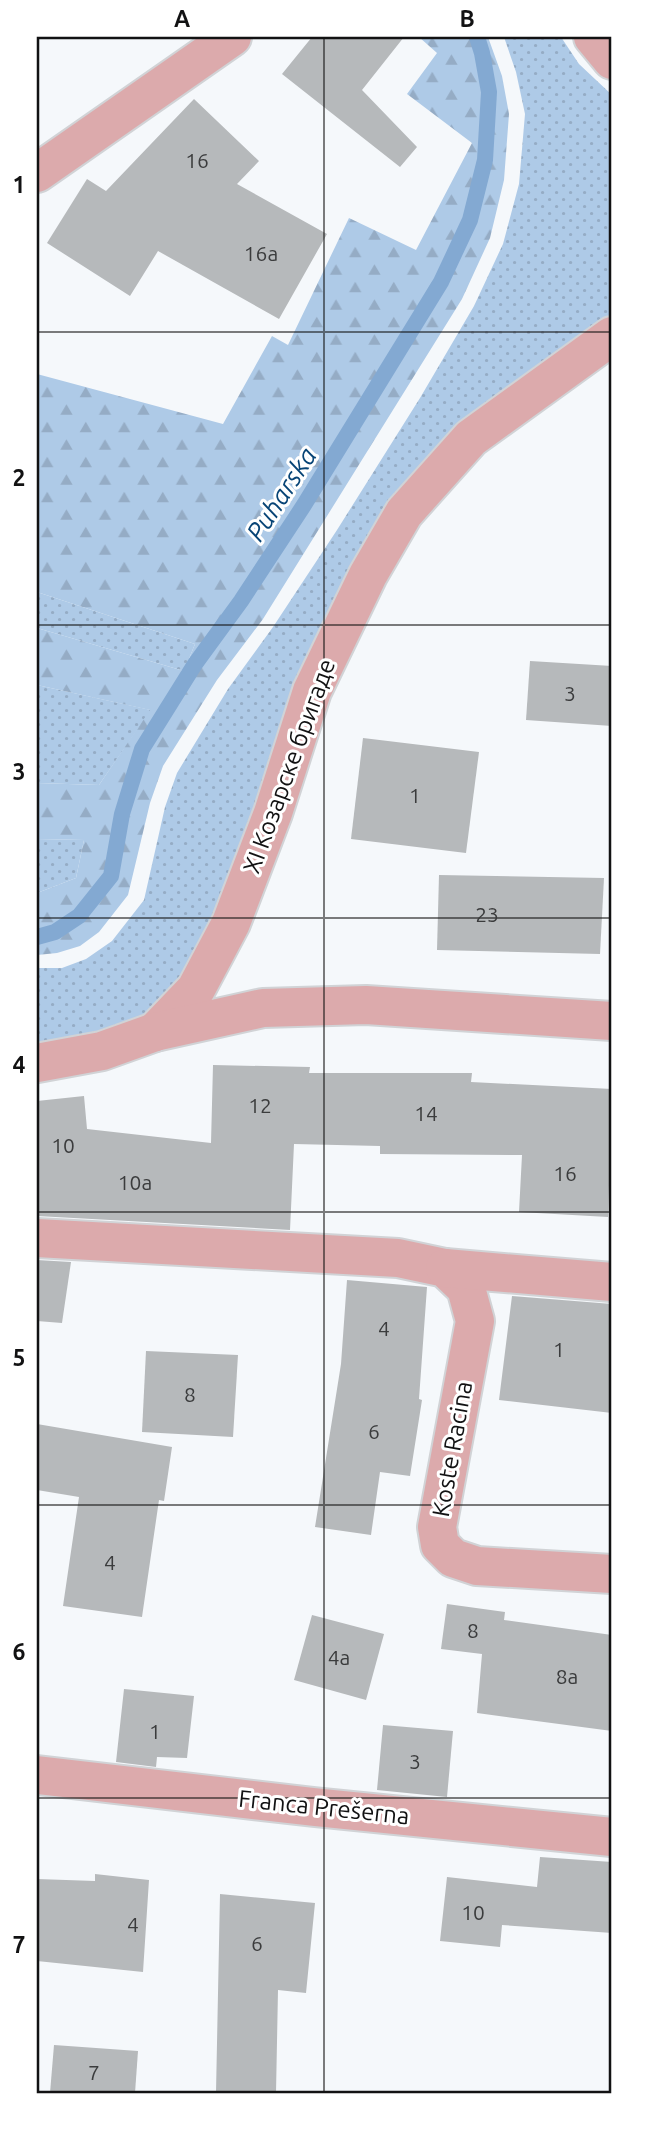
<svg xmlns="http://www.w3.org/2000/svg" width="649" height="2130" font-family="Ubuntu,sans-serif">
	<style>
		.green { fill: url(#green-dots) }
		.forest { fill: url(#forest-firs) }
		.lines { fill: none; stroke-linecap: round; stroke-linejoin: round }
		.stream { stroke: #83a9d2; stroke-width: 16 }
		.building { fill: #b6b9bb }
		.street-casing { stroke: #d1d3d6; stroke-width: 42 }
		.street { stroke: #dcaaac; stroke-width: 38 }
		.grid { fill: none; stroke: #121213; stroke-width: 2; stroke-opacity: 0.55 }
		.labels { text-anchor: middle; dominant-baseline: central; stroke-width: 6; stroke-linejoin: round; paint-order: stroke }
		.number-label { font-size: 21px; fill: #3b3c3d }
		.street-label { font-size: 24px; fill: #121213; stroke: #fff }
		.water-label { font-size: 26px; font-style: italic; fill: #074476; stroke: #fff }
		.neatline { fill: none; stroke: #121213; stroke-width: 2.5 }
		.grid-label { font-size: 23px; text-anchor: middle; font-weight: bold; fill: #121213 }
	</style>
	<defs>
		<pattern id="green-dots" width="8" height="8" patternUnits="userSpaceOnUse" patternTransform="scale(1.75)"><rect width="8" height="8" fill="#aecae7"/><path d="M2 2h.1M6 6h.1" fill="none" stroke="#95acc5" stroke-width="1.8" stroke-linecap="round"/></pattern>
		<pattern id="forest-firs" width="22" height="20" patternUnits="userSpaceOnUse" patternTransform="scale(1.75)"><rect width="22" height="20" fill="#aecae7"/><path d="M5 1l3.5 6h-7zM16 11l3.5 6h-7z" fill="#95acc5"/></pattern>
	</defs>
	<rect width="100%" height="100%" fill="#f5f8fb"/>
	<g class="green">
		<polygon points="504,37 561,37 579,64 612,95 612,349 537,399 415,513 305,723 178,990 140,1027 37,1056 37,968 62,968 86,959 112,941 144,900 165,807 177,773 228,689 273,627 337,530 420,398 474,306 503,244 519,184 525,114 516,72"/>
		<polygon points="37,592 195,644 184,671 37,628"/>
		<polygon points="37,685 151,710 99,785 37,783"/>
		<polygon points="37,839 84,840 76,878 37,893"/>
	</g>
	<polygon class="forest" points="419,37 488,37 502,76 509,114 504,180 490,238 462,299 263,619 217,680 163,766 150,803 128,895 99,932 80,946 57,953 37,955 37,893 76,878 84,840 37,839 37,783 99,785 150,710 37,685 37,628 184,671 195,644 37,592 37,374 223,424 272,336 288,345 349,218 416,250 472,143 407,94 437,53"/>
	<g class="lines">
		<polyline class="stream" points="37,937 55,932 79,916 111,876 122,814 142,749 195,664 241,601 304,505 441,282 470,220 485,160 489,92 482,53 477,37"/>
	</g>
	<g class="building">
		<polygon points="312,37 404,37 362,90 417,147 400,167 282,74"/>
		<polygon points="194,99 259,161 237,184 327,234 279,319 158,251 130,296 47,243 87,179 106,191"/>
		<polygon points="530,661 612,666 612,726 526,720"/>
		<polygon points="363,738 479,752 466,853 351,839"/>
		<polygon points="439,875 604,878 600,954 437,950"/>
		<polygon points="213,1065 310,1067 309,1073 472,1073 471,1082 612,1089 608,1217 519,1212 522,1155 380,1154 380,1146 294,1144 290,1230 37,1216 37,1101 84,1096 87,1129 211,1143"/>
		<polygon points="37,1260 71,1262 62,1323 37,1321"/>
		<polygon points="347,1280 427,1287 419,1399 422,1400 410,1476 380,1472 371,1535 315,1527 341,1364"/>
		<polygon points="512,1296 612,1304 612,1413 499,1400"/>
		<polygon points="146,1351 238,1355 233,1437 142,1432"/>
		<polygon points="37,1424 172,1447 164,1501 159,1500 142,1617 63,1606 79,1497 37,1490"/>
		<polygon points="447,1604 505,1612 504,1620 612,1635 612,1731 477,1713 482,1654 441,1649"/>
		<polygon points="312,1615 384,1634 366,1700 294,1680"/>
		<polygon points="124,1689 194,1696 187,1758 157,1757 156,1767 116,1762"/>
		<polygon points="383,1725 453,1731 447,1797 377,1790"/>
		<polygon points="540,1857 612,1862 612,1933 502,1925 500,1947 440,1941 447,1877 537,1887"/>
		<polygon points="95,1874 149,1880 143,1972 37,1961 37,1879 95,1881"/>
		<polygon points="220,1894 315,1903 306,1993 278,1990 276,2093 216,2093"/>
		<polygon points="54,2045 138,2051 135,2093 50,2093"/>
	</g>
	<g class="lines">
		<g class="street-casing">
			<g id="street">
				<polyline points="593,37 612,60"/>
				<polyline points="37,173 232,37"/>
				<polyline points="155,1032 196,989 231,923 273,813 312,691 368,575 404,513 471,438 612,336"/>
				<polyline points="37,1063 102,1051 155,1032 263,1008 366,1005 612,1021"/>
				<polyline points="37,1238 398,1258 445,1268 466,1288 475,1321 437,1527 440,1545 453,1558 477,1566 612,1574"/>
				<polyline points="445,1268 612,1282"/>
				<polyline points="37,1775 314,1807 612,1837"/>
			</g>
		</g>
		<use href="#street" class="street"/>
	</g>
	<path class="grid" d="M324 37V2093M37 332H612M37 625H612M37 918H612M37 1212H612M37 1505H612M37 1798H612"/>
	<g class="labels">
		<g class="number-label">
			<text x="197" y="160">16</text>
			<text x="261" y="253">16a</text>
			<text x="570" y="693">3</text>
			<text x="415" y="795">1</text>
			<text x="487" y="914">23</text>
			<text x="260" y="1105">12</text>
			<text x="426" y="1113">14</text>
			<text x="63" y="1145">10</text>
			<text x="565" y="1173">16</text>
			<text x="135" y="1182">10a</text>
			<text x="384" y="1328">4</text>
			<text x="559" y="1349">1</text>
			<text x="190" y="1394">8</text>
			<text x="374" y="1431">6</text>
			<text x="110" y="1562">4</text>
			<text x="473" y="1630">8</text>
			<text x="339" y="1657">4a</text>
			<text x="567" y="1676">8a</text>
			<text x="155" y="1731">1</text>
			<text x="415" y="1761">3</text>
			<text x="473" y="1912">10</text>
			<text x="133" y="1924">4</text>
			<text x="257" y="1943">6</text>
			<text x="94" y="2072">7</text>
		</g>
		<g class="street-label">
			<text transform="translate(289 766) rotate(-70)">XI Козарске бригаде</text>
			<text transform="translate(452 1449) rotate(-80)">Koste Racina</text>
			<text transform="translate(324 1807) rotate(6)">Franca Prešerna</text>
		</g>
		<g class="water-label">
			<text transform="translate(281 494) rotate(-57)">Puharska</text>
		</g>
	</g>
	<rect width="649" height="2130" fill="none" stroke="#ffffff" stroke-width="77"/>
	<rect x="38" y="38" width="572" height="2054" class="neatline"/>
	<g class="grid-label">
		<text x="182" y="27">A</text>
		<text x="467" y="27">B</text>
		<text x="19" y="193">1</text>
		<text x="19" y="486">2</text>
		<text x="19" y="780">3</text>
		<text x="19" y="1073">4</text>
		<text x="19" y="1366">5</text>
		<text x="19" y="1660">6</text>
		<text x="19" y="1953">7</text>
	</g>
</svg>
